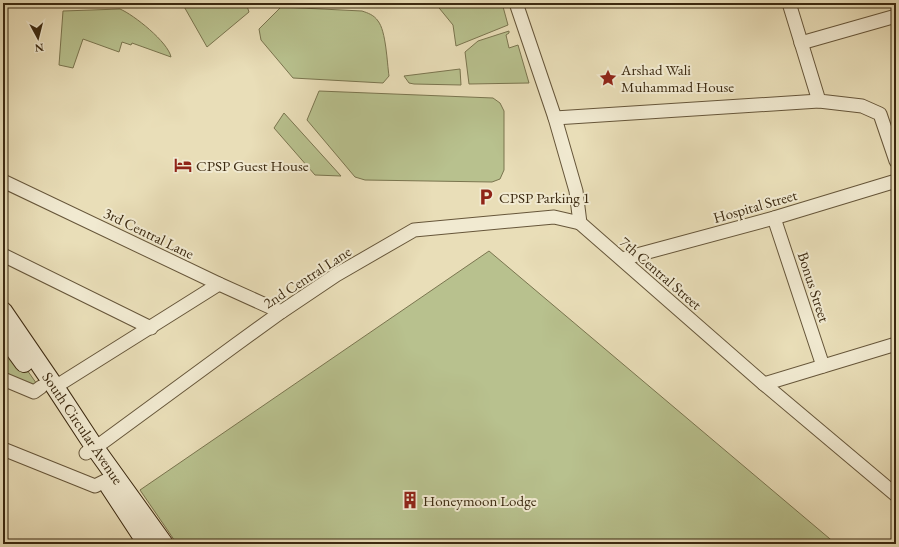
<svg xmlns="http://www.w3.org/2000/svg" width="899" height="547" font-family="'EB Garamond',serif">
	<style>
		.green { fill: #b8c18e; stroke: #7a754f }
		.lines { fill: none; stroke-linecap: round; stroke-linejoin: round }
		.street-casing { stroke: #66563a; stroke-width: 15 }
		.secondary-casing { stroke: #3b2910; stroke-width: 20 }
		.street { stroke: #f1ead1; stroke-width: 13 }
		.secondary { stroke: #f1ead1; stroke-width: 18 }
		.labels { text-anchor: middle; dominant-baseline: central; stroke-width: 4; stroke-linejoin: round; paint-order: stroke }
		.poi-label { font-size: 15px; fill: #3b2910; stroke: #f1ead1; text-anchor: start }
		.street-label { font-size: 15px; fill: #3b2910; stroke: #f1ead1 }
	</style>
	<rect width="100%" height="100%" fill="#e9deb8"/>
	<filter id="stains"><feTurbulence type="fractalNoise" baseFrequency=".005" numOctaves="4"/><feColorMatrix values="0 0 0 0 .2 0 0 0 0 .09 0 0 0 0 .02 0 0 0 .5 -.17"/></filter>
	<radialGradient id="worn" r=".72"><stop offset=".6" stop-color="#630" stop-opacity="0"/><stop offset="1" stop-color="#630" stop-opacity=".3"/></radialGradient>
	<g class="green">
		<polygon points="182,3 246,3 249,12 207,47"/>
		<polygon points="435,3 502,3 508,25 456,46 453,25"/>
		<path d="M281 7 362 11C368 13 374 15 378 21 386 31 387 62 389 76L383 83 293 78 261 40 259 29Z"/>
		<path d="M120 9C134 15 168 42 171 57L132 43 131 45 122 42 119 52 83 39 73 68 59 65 63 11Z"/>
		<polygon points="509,31 509,33 506,35 509,48 518,45 529,83 469,84 465,52 478,41"/>
		<polygon points="460,69 461,85 414,84 409,83 404,76"/>
		<polygon points="319,91 493,98 500,103 504,111 504,170 500,179 492,182 365,180 355,177 307,120"/>
		<polygon points="284,113 341,176 315,175 274,128"/>
		<polygon points="489,251 836,544 177,544 140,490"/>
		<polygon points="3,336 39,387 3,377"/>
	</g>
	<g class="lines">
		<g class="street-casing">
			<g id="street">
				<polyline points="516,3 555,118 576,191 580,223 764,384 896,495"/>
				<polyline points="789,3 819,101 862,106 880,114 896,161"/>
				<polyline points="801,43 896,16"/>
				<polyline points="555,118 819,101"/>
				<polyline points="3,181 219,284 281,312"/>
				<polyline points="774,218 823,366"/>
				<polyline points="3,255 151,328"/>
				<polyline points="622,259 774,218 896,181"/>
				<polyline points="3,379 34,392 41,387"/>
				<polyline points="764,384 896,344"/>
				<polyline points="55,387 219,284"/>
				<polyline points="3,449 95,486 105,481"/>
				<polyline points="86,453 95,448 234,346 281,312 336,275 414,230 554,217 580,223"/>
			</g>
		</g>
		<g class="secondary-casing">
			<g id="secondary">
				<polyline points="3,311 55,387 95,448 164,544"/>
				<polyline points="3,334 24,363"/>
				<polyline points="109,486 147,544"/>
			</g>
		</g>
		<use href="#street" class="street"/>
		<use href="#secondary" class="secondary"/>
	</g>
	<defs>
		<g id="sight-bare" transform="scale(1.38)"><path d="M0-6L1.8-2.2L6-1.7L2.9 1.2L3.7 5.4L0 3.3L-3.7 5.4L-2.9 1.2L-6-1.7L-1.8-2.2Z" fill="#8f2418" stroke="#f1ead1" stroke-width="2.5" paint-order="stroke"/></g>
		<g id="hotel-bare" transform="scale(1.38)"><path d="M-6-4.5h1.5V1H6V5H4.5V3h-9V5H-6ZM-4 0a1.8 1.8 0 1 1 3.6 0ZM.5 0V-2.5h3Q6-2.5 6 0Z" fill="#8f2418" stroke="#f1ead1" stroke-width="2.5" paint-order="stroke"/></g>
		<g id="parking-bare" transform="scale(1.38)"><path d="M-3.5-5.5H1a3.5 3.5 0 0 1 0 7H-1V5.5H-3.5ZM-1-3.4V-.6H.8a1.4 1.4 0 0 0 0-2.8Z" fill="#8f2418" stroke="#f1ead1" stroke-width="2.5" paint-order="stroke"/></g>
		<g id="building-bare" transform="scale(1.38)"><path d="M-4-6H4V6H1V3H-1V6H-4ZM-2.5-4.3h1.7v1.8h-1.7ZM.8-4.3h1.7v1.8H.8ZM-2.5-1h1.7V.8h-1.7ZM.8-1h1.7V.8H.8Z" fill="#8f2418" stroke="#f1ead1" stroke-width="2.5" paint-order="stroke"/></g>
	</defs>
	<g fill-rule="evenodd">
		<use href="#sight-bare" x="608" y="78"/>
		<use href="#hotel-bare" x="183" y="165"/>
		<use href="#parking-bare" x="486" y="197"/>
		<use href="#building-bare" x="410" y="500"/>
	</g>
	<g class="labels">
		<g class="poi-label">
			<text x="621" y="69">Arshad Wali<tspan x="621" dy="17">Muhammad House</tspan></text>
			<text x="196" y="165">CPSP Guest House</text>
			<text x="499" y="197">CPSP Parking 1</text>
			<text x="423" y="500">Honeymoon Lodge</text>
		</g>
		<g class="street-label">
			<text transform="translate(755 206) rotate(-16)">Hospital Street</text>
			<text transform="translate(149 233) rotate(26)">3rd Central Lane</text>
			<text transform="translate(661 273) rotate(41)">7th Central Street</text>
			<text transform="translate(307 277) rotate(-33)">2nd Central Lane</text>
			<text transform="translate(814 287) rotate(72)">Bonus Street</text>
			<text transform="translate(83 428) rotate(56)">South Circular Avenue</text>
		</g>
	</g>
	<rect width="899" height="547" fill="none" stroke="#e9deb8" stroke-width="16"/>
	<rect x="4" y="4" width="891" height="539" fill="none" stroke="#3b2910" stroke-width="2"/>
	<rect x="8" y="8" width="883" height="531" fill="none" stroke="#3b2910"/>
	<g transform="translate(38 38) rotate(173)" stroke="#f1ead1" stroke-width="3" paint-order="stroke">
	<path d="M0-3L7 15L0 10L-7 15Z" fill="#3b2910"/>
	<text y="-6" font-size="11" font-weight="bold" text-anchor="middle" fill="#3b2910">N</text>
	</g>
	<rect width="100%" height="100%" filter="url(#stains)"/>
	<rect width="100%" height="100%" fill="url(#worn)"/>
</svg>
